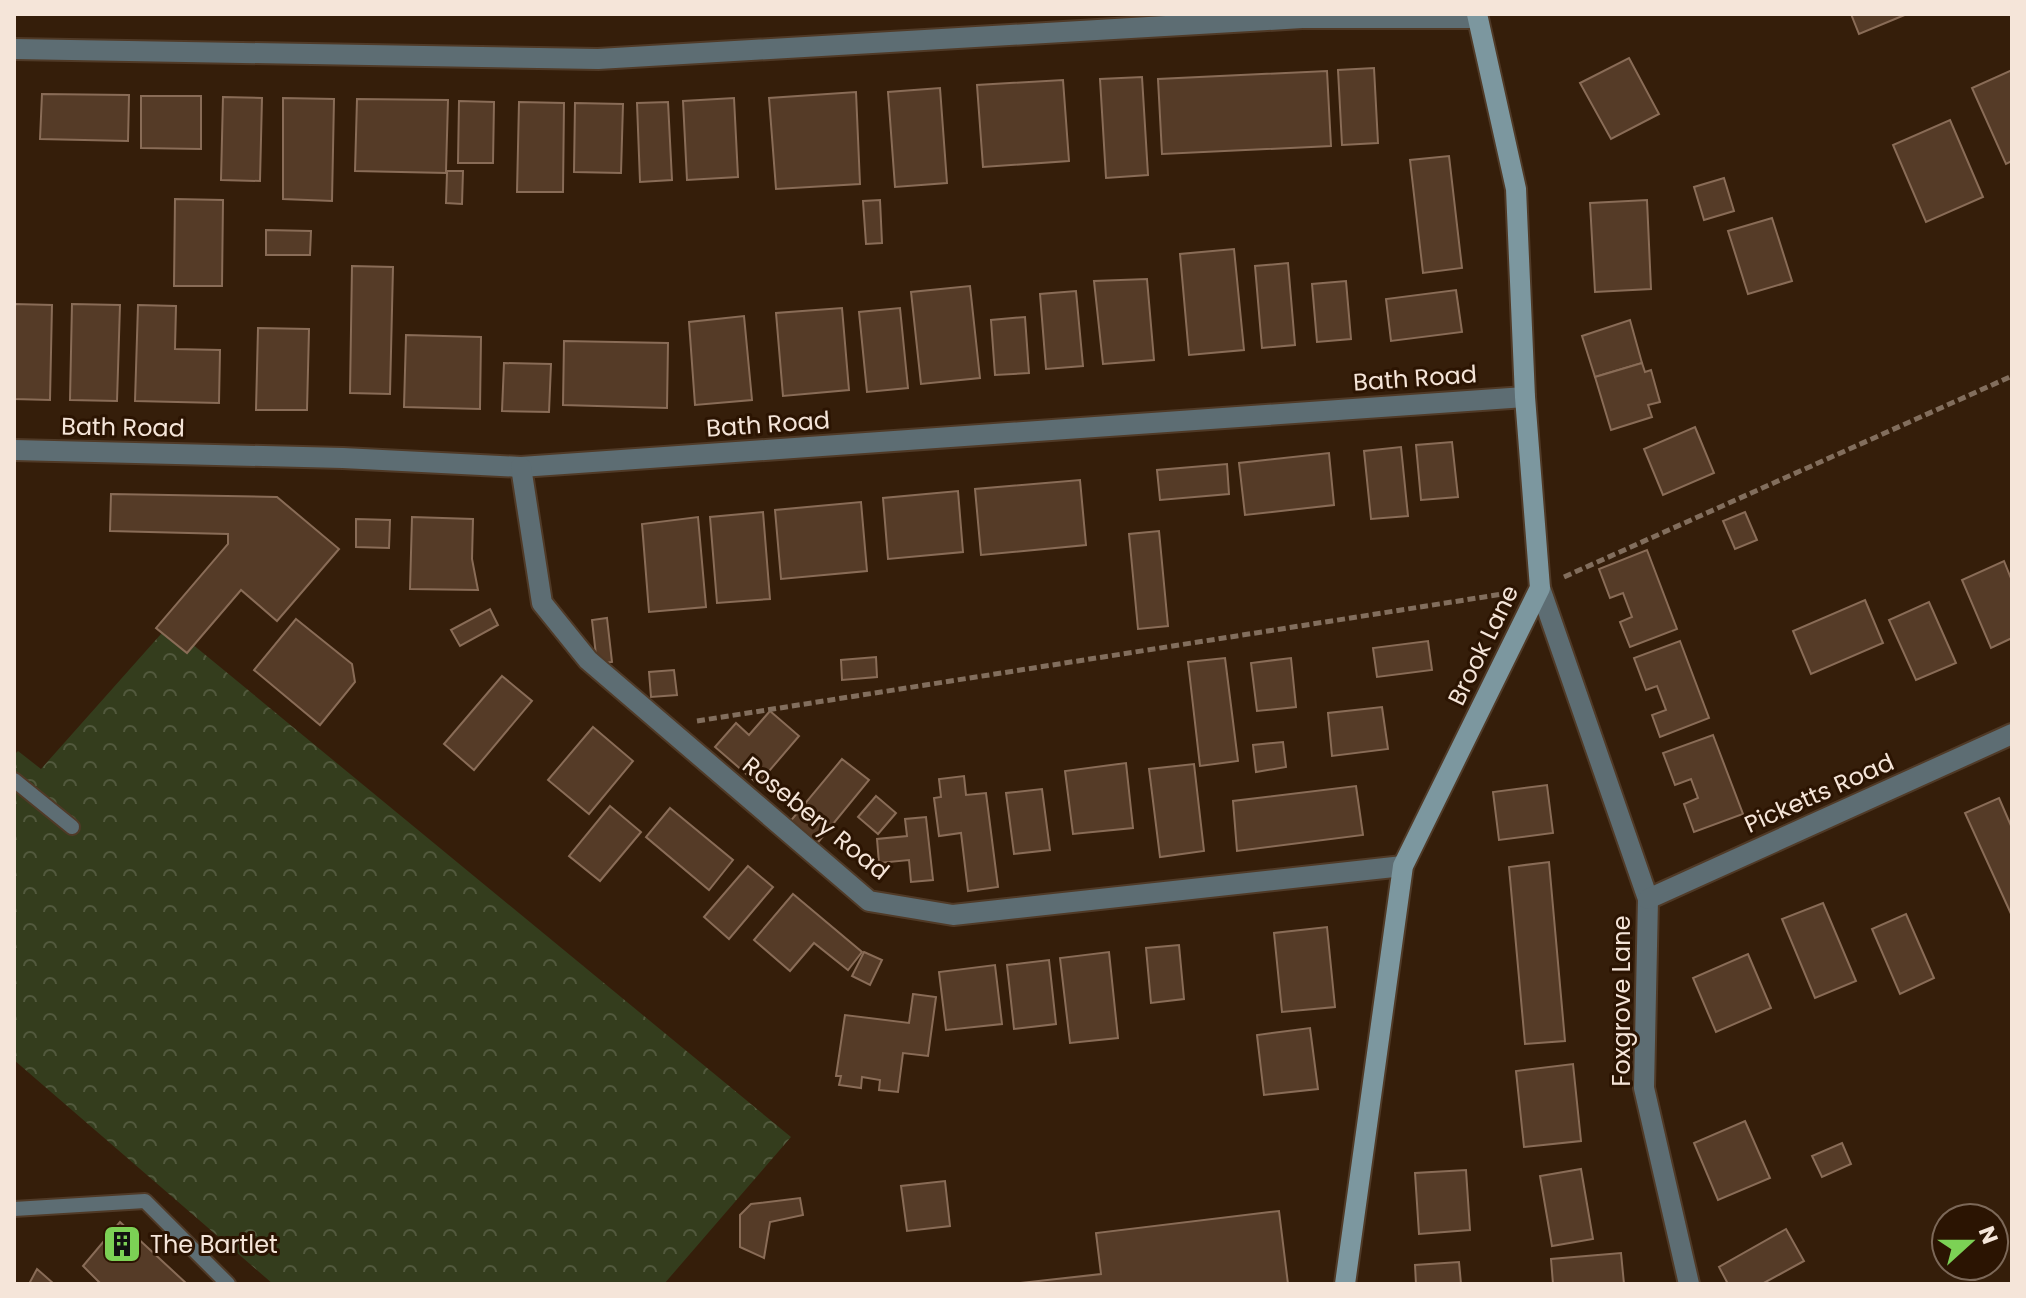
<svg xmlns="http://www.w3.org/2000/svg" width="2026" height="1298" font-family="Poppins,sans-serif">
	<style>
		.park { fill: url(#park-crowns) }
		.building { fill: #553b27; stroke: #896c57; stroke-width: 2 }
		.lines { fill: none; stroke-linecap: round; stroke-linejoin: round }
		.lane-casing { stroke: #503a27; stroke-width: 18 }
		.street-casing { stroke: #503a27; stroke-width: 24 }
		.secondary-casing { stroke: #503a27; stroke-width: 24 }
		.path { stroke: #826e5d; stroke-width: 5; stroke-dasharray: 8 4; stroke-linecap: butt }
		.lane { stroke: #5d6d73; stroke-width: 14 }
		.street { stroke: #5d6d73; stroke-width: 20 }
		.secondary { stroke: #7c979f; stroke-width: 20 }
		.labels { text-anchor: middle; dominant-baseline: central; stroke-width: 6; stroke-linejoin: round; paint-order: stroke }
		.street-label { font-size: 24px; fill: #f5e5d9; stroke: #2b1402 }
		.poi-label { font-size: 24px; fill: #f5e5d9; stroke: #2b1402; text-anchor: start }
	</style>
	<defs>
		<pattern id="park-crowns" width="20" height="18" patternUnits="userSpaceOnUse" patternTransform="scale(2)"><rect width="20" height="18" fill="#343d1d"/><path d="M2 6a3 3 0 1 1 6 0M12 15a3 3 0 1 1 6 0" fill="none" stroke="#52593d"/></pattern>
	</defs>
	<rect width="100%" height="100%" fill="#351e0a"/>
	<polygon class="park" points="169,625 791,1137 664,1284 273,1284 14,1060 14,755 18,751 41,769"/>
	<g class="building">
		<polygon points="1851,14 1907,14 1859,34"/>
		<polygon points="1629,58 1659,114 1611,139 1580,83"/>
		<polygon points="1374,68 1378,143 1342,145 1338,70"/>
		<polygon points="2012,70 2012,161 2006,164 1972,88"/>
		<polygon points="1327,71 1331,146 1162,154 1158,79"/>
		<polygon points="1142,77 1148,175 1106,178 1100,79"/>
		<polygon points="1063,80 1069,161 983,167 977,85"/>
		<polygon points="940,88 947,183 895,187 888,92"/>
		<polygon points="856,92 860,184 776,189 769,98"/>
		<polygon points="42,94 129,95 128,141 40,139"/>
		<polygon points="141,96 201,96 201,149 141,148"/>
		<polygon points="223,97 262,98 260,181 221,180"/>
		<polygon points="283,98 334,99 332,201 283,199"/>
		<polygon points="734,98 738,177 687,180 683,101"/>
		<polygon points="357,99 448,100 446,171 463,171 462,204 446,203 447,173 355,171"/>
		<polygon points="459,101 494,102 493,163 458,163"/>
		<polygon points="519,102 564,103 563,192 517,192"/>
		<polygon points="668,102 672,180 640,182 637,103"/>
		<polygon points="575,103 623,104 621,173 574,172"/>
		<polygon points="1950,120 1983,197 1926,222 1893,145"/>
		<polygon points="1449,156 1462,268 1423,273 1410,160"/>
		<polygon points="1724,178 1734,211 1704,220 1694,187"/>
		<polygon points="175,199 223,200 222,286 174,286"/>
		<polygon points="880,200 882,243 866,244 863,201"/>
		<polygon points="1647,200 1651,289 1595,292 1590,203"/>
		<polygon points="1772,218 1792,281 1748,294 1728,231"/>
		<polygon points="266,230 311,231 310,255 266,255"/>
		<polygon points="1234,249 1244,350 1189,355 1180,254"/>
		<polygon points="1288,263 1295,345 1262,348 1255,266"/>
		<polygon points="352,266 393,267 390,394 350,393"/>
		<polygon points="1147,279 1154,360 1103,364 1094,281"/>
		<polygon points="1346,281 1351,339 1317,342 1312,284"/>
		<polygon points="970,286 980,378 921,384 911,292"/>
		<polygon points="1456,290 1462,332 1391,341 1386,299"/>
		<polygon points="1076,291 1083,366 1046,369 1040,294"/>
		<polygon points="14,304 52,305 50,400 14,399"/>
		<polygon points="72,304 120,305 117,401 70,400"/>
		<polygon points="138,305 176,306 175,349 220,350 219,403 135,401"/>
		<polygon points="842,308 849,390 783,396 776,313"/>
		<polygon points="900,308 908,388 867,392 859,312"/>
		<polygon points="744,316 752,400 695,405 689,322"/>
		<polygon points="1025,317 1029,373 995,375 991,320"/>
		<polygon points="1630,320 1642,363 1595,377 1582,336"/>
		<polygon points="258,328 309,329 307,410 256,410"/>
		<polygon points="406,335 481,337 480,409 404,407"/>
		<polygon points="564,341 668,343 667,408 563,405"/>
		<polygon points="504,363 551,364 549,412 502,411"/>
		<polygon points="1642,363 1645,372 1651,370 1660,402 1648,405 1652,417 1611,430 1595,377"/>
		<polygon points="1695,427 1714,473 1663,495 1644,449"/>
		<polygon points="1452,442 1458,497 1421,500 1416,445"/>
		<polygon points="1401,447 1408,516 1371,519 1364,451"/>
		<polygon points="1329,453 1334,505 1245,515 1239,463"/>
		<polygon points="1227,464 1229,494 1160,500 1157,470"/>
		<polygon points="1080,480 1086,545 981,555 975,489"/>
		<polygon points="958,491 963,552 888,559 883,498"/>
		<polygon points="111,494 277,497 339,549 277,621 241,590 187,653 156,628 228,544 228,534 110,531"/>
		<polygon points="861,502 867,571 781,579 775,510"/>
		<polygon points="763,512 770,599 717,603 710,517"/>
		<polygon points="1745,512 1757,540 1735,549 1723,521"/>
		<polygon points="412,517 473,519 472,559 478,590 410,589"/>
		<polygon points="698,517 706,607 649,612 642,524"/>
		<polygon points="356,519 390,520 389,548 356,547"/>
		<polygon points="1159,531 1168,626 1138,629 1129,534"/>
		<polygon points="1647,550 1677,629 1630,647 1620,622 1632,617 1623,593 1610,598 1599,569"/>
		<polygon points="2004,561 2012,581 2012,638 1991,648 1962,580"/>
		<polygon points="1865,600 1883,643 1811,674 1793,631"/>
		<polygon points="1929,602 1956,663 1916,680 1889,620"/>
		<polygon points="490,609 498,625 460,646 451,630"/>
		<polygon points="607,618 612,662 597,664 592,620"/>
		<polygon points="296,619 352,664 355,682 320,725 254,670"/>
		<polygon points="1428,641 1432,670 1377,677 1373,648"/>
		<polygon points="1680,641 1709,718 1660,737 1652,715 1666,710 1657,686 1646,690 1634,658"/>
		<polygon points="876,657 877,677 842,680 841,660"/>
		<polygon points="1225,658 1238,761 1200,766 1188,662"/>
		<polygon points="1291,658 1296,707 1257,711 1251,663"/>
		<polygon points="674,670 677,695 651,697 649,672"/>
		<polygon points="502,676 532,701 474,770 444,744"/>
		<polygon points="1382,707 1388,749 1332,756 1328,713"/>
		<polygon points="770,711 799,736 758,784 715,747 736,723 749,735"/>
		<polygon points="593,727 633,761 589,814 548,780"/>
		<polygon points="1713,735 1743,814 1694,832 1684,804 1698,798 1691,779 1675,785 1663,753"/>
		<polygon points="1283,742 1286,767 1256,772 1253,745"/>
		<polygon points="842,759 869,780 815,846 788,824"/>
		<polygon points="1126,763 1133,828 1073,834 1065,771"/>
		<polygon points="1194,764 1204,851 1160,857 1149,769"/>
		<polygon points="964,776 966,795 986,793 998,887 968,891 961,833 939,836 934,798 941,797 939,779"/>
		<polygon points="1547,785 1553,833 1499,840 1493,792"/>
		<polygon points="1356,786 1363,835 1237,851 1233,801"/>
		<polygon points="1042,789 1050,850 1014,854 1006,793"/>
		<polygon points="876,796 896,813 878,834 858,817"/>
		<polygon points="1999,798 2012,828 2012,916 1965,813"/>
		<polygon points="610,806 641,832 600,881 569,856"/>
		<polygon points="670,808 733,860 709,890 646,837"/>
		<polygon points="926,817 933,880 911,882 909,860 879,863 877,839 907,836 905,819"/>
		<polygon points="1549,862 1565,1041 1525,1044 1509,867"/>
		<polygon points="748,866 773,887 729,939 704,917"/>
		<polygon points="793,894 862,952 848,970 814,943 790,971 754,940"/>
		<polygon points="1823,903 1856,981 1815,998 1782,919"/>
		<polygon points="1906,914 1934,978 1900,994 1872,929"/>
		<polygon points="1327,927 1335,1007 1282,1012 1274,933"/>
		<polygon points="1179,945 1184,999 1151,1003 1146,948"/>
		<polygon points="864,952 882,960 870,985 852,976"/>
		<polygon points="1109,952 1118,1038 1070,1043 1060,958"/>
		<polygon points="1748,954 1771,1008 1716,1032 1693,978"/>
		<polygon points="1049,960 1056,1024 1014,1029 1007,965"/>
		<polygon points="995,965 1002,1024 946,1030 939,972"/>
		<polygon points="913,994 936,997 928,1056 903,1053 898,1092 879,1090 880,1080 862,1077 861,1088 839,1085 841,1076 836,1076 845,1015 909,1023"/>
		<polygon points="1310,1028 1318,1089 1264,1095 1257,1035"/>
		<polygon points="1573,1064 1581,1141 1524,1147 1516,1071"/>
		<polygon points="1745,1121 1770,1178 1718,1200 1694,1143"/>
		<polygon points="1842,1143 1851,1164 1822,1177 1812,1156"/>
		<polygon points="1581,1169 1593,1239 1552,1246 1540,1176"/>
		<polygon points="1466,1170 1470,1230 1419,1234 1415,1173"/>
		<polygon points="945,1181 950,1226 907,1231 901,1186"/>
		<polygon points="800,1198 803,1215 770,1222 764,1258 740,1247 740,1215 751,1204"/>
		<polygon points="1279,1211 1288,1284 1011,1284 1101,1274 1096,1233"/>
		<polygon points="120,1222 187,1284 101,1284 83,1266"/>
		<polygon points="1786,1229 1804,1261 1762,1284 1728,1284 1719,1267"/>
		<polygon points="1621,1253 1624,1284 1553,1284 1551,1259"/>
		<polygon points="1459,1262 1461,1284 1416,1284 1415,1265"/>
		<polygon points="37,1269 54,1284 29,1284"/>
	</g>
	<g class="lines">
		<g class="lane-casing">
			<g id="lane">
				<polyline points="14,780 72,827"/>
				<polyline points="14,1209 145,1201 228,1284"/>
			</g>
		</g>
		<g class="street-casing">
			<g id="street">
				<polyline points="14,49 598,59 1302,18 1477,18"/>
				<polyline points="14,450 343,458 521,467 1525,397"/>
				<polyline points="521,467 542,603 588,660 869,901 953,915 1403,866"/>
				<polyline points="1540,588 1648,899 1644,1088 1689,1284"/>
				<polyline points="1648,899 2012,734"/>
			</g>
		</g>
		<g class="secondary-casing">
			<polyline id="secondary" points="1345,1284 1403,866 1540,588 1525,397 1516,189 1477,14"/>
		</g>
		<g class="path">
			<polyline points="1564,577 2012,376"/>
			<polyline points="697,721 1509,593"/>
		</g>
		<use href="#lane" class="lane"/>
		<use href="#street" class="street"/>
		<use href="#secondary" class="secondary"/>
	</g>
	<defs>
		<g id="building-square" transform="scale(2)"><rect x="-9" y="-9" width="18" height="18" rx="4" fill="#7cd155" stroke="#2b1402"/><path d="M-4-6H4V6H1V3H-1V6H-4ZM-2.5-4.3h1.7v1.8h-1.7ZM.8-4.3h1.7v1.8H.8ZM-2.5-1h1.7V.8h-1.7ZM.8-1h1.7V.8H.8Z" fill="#111"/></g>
	</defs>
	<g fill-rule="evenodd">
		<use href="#building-square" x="122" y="1244"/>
	</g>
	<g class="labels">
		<g class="street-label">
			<text transform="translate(1415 378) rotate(-4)">Bath Road</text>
			<text transform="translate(768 424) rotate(-4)">Bath Road</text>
			<text transform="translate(123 427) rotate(1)">Bath Road</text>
			<text transform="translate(1483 645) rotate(-64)">Brook Lane</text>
			<text transform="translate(1819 793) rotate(-24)">Picketts Road</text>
			<text transform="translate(816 818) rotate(39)">Rosebery Road</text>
			<text transform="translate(1621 1001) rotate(-90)">Foxgrove Lane</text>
		</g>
		<g class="poi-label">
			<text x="150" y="1244">The Bartlet</text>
		</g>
	</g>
	<rect width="2026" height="1298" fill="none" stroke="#f5e5d9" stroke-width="32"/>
	<g transform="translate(1970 1242) rotate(69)"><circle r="38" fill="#2b1402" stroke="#7c6858" stroke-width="2"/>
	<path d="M0-6L14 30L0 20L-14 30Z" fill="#7cd155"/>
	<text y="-12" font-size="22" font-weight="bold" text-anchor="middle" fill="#f5e5d9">N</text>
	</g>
</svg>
